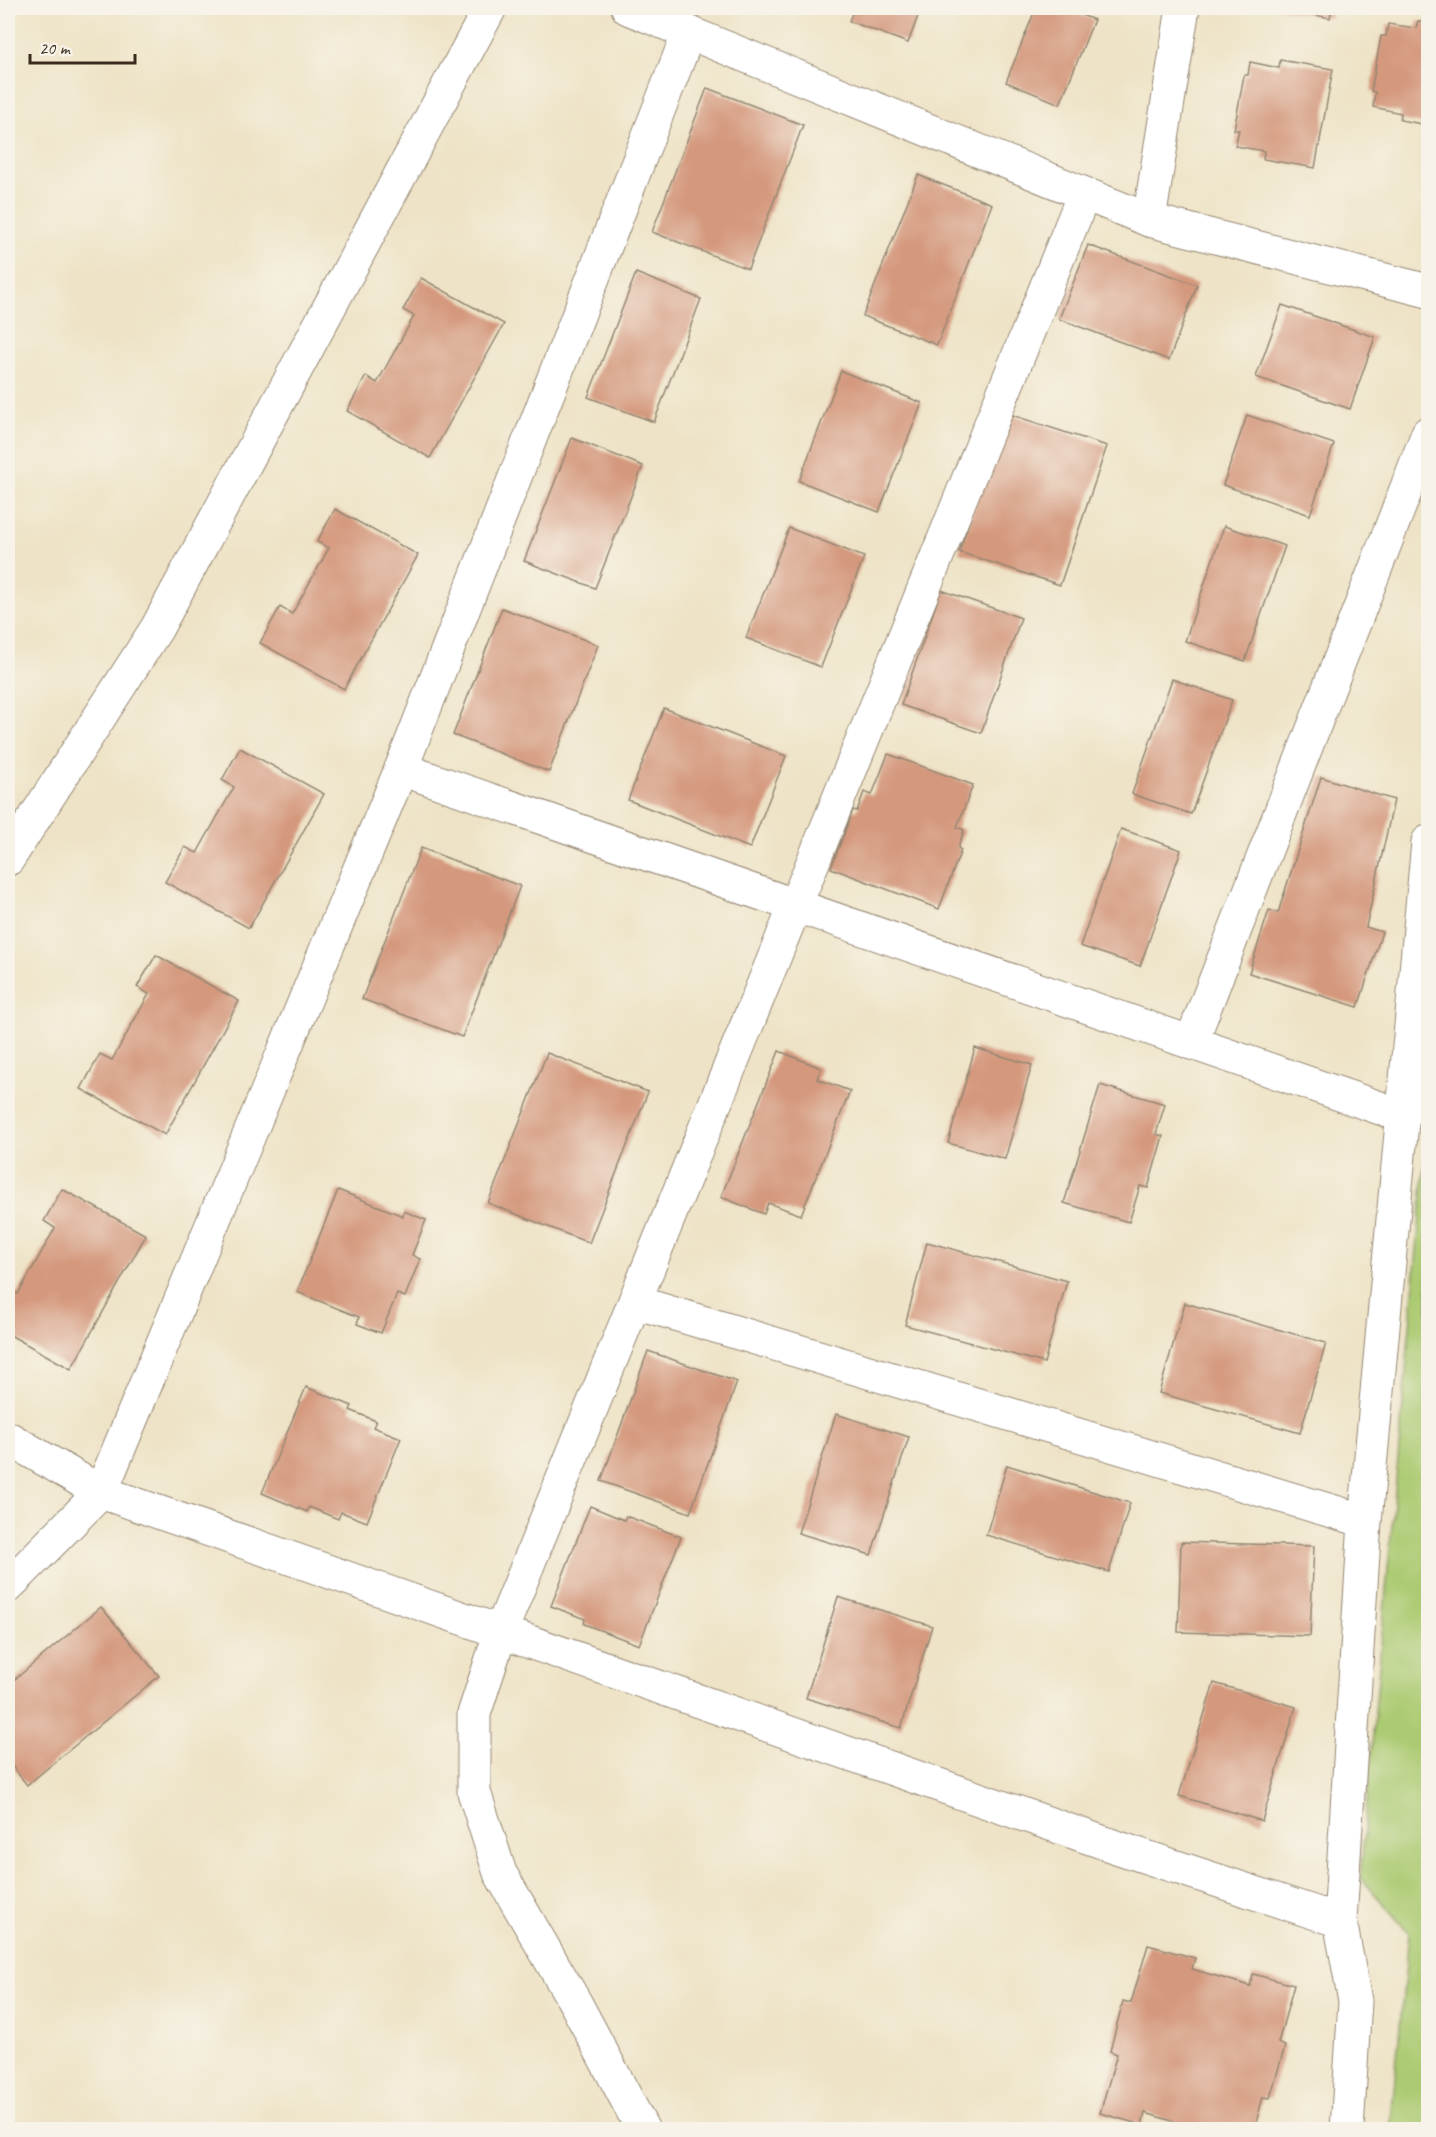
<svg xmlns="http://www.w3.org/2000/svg" width="1436" height="2137" font-family="Caveat,sans-serif">
	<style>
		.green { fill: #abca71; stroke: #737a48; stroke-width: 1.5 }
		.building { fill: #d4987d }
		.lines { fill: none; stroke-linecap: round; stroke-linejoin: round }
		.street-casing { stroke: #948672; stroke-width: 35 }
		.street { stroke: #fff; stroke-width: 33 }
	</style>
	<rect width="100%" height="100%" fill="#f7f3e8"/>
	<filter id="ink" filterUnits="userSpaceOnUse"><feTurbulence type="fractalNoise" baseFrequency=".0167" numOctaves="2"/><feDisplacementMap in="SourceGraphic" scale="12" xChannelSelector="R" yChannelSelector="G"/><feConvolveMatrix kernelMatrix="1 2 1 2 8 2 1 2 1" color-interpolation-filters="sRGB"/></filter>
	<filter id="wash" filterUnits="userSpaceOnUse"><feTurbulence type="fractalNoise" baseFrequency=".008" numOctaves="4" result="noise"/><feDisplacementMap in="SourceGraphic" scale="24" xChannelSelector="R" yChannelSelector="G"/><feGaussianBlur stdDeviation="1.35" result="paint"/><feColorMatrix in="noise" values="0 0 0 0 0 0 0 0 0 0 0 0 0 0 0 0 0 1.4 0 .05"/><feComposite in="paint" operator="in"/></filter>
	<g filter="url(#wash)">
		<rect width="100%" height="100%" fill="#eee3c6"/>
		<polygon class="green" points="1428,1128 1428,2129 1390,2130 1409,1933 1360,1877"/>
		<g id="blocks">
			<g class="building">
				<polygon points="854,8 921,8 908,43 849,21"/>
				<polygon points="1036,8 1064,8 1094,20 1060,104 1006,82"/>
				<polygon points="1277,8 1332,8 1330,18"/>
				<polygon points="1418,21 1428,23 1428,125 1400,120 1401,113 1373,107 1375,92 1371,91 1381,36 1386,36 1388,24 1416,28"/>
				<polygon points="1280,60 1333,69 1315,168 1263,159 1264,151 1235,146 1239,130 1234,130 1244,75 1248,75 1250,62 1279,68"/>
				<polygon points="707,88 803,125 748,269 652,232"/>
				<polygon points="918,175 992,204 937,345 863,316"/>
				<polygon points="1088,245 1197,285 1169,360 1059,319"/>
				<polygon points="636,273 701,299 654,422 588,397"/>
				<polygon points="421,278 504,324 430,458 347,411 366,376 377,383 414,316 403,310"/>
				<polygon points="1282,305 1375,337 1350,409 1256,377"/>
				<polygon points="841,371 922,403 879,512 799,481"/>
				<polygon points="1006,413 1107,446 1060,585 959,552"/>
				<polygon points="1247,415 1334,444 1310,515 1223,485"/>
				<polygon points="572,438 643,466 595,588 524,561"/>
				<polygon points="335,509 418,555 344,689 260,643 280,607 292,614 329,548 317,542"/>
				<polygon points="1224,526 1285,546 1245,661 1185,641"/>
				<polygon points="789,528 864,557 821,667 746,638"/>
				<polygon points="941,590 1021,618 981,733 901,705"/>
				<polygon points="502,608 598,645 549,772 453,735"/>
				<polygon points="1172,679 1232,700 1191,814 1132,794"/>
				<polygon points="664,708 786,756 750,848 628,800"/>
				<polygon points="240,748 324,794 249,928 165,882 185,847 197,853 234,787 222,780"/>
				<polygon points="888,754 973,785 957,827 964,830 958,848 961,850 939,909 831,868 853,810 857,811 864,792 872,795"/>
				<polygon points="1321,777 1394,800 1366,927 1382,932 1358,1007 1249,973 1269,910 1278,913"/>
				<polygon points="1121,829 1181,850 1140,966 1080,946"/>
				<polygon points="421,848 520,886 462,1037 362,999"/>
				<polygon points="156,955 239,1001 165,1135 81,1089 100,1054 112,1060 149,994 137,987"/>
				<polygon points="975,1048 1032,1065 1005,1159 948,1143"/>
				<polygon points="779,1051 821,1068 817,1079 850,1091 801,1215 768,1203 764,1214 721,1197"/>
				<polygon points="547,1053 648,1092 589,1243 488,1203"/>
				<polygon points="1100,1085 1165,1104 1156,1134 1163,1136 1148,1188 1140,1186 1129,1222 1064,1203"/>
				<polygon points="62,1189 146,1235 71,1369 8,1334 8,1288 18,1294 55,1228 44,1221"/>
				<polygon points="338,1190 403,1216 404,1211 426,1220 412,1255 420,1259 405,1297 397,1294 381,1333 357,1324 359,1317 297,1292"/>
				<polygon points="927,1242 1067,1281 1044,1363 905,1325"/>
				<polygon points="1185,1303 1326,1343 1300,1433 1159,1393"/>
				<polygon points="648,1351 737,1382 690,1513 601,1481"/>
				<polygon points="306,1387 352,1406 350,1410 376,1421 373,1427 401,1438 367,1522 341,1512 338,1519 309,1507 307,1512 262,1493"/>
				<polygon points="836,1414 909,1437 871,1555 798,1533"/>
				<polygon points="1007,1465 1130,1503 1109,1572 986,1535"/>
				<polygon points="590,1506 624,1520 626,1516 681,1537 639,1645 584,1624 585,1619 551,1606"/>
				<polygon points="1181,1542 1314,1546 1310,1636 1178,1632"/>
				<polygon points="838,1597 932,1626 901,1728 806,1698"/>
				<polygon points="101,1607 159,1676 27,1785 8,1761 8,1685"/>
				<polygon points="1214,1683 1296,1707 1262,1821 1179,1796"/>
				<polygon points="1148,1945 1195,1958 1192,1969 1250,1986 1253,1974 1294,1985 1278,2043 1285,2046 1270,2098 1263,2097 1254,2130 1203,2130 1145,2113 1142,2125 1100,2113 1117,2054 1110,2051 1123,2001 1131,2003"/>
			</g>
		</g>
	</g>
	<g filter="url(#ink)">
		<use href="#blocks" fill-opacity="0" stroke="#948672" stroke-width="1.5"/>
		<g class="lines">
			<g class="street-casing">
				<g id="street">
					<polyline points="628,8 1149,220 1428,291"/>
					<polyline points="1149,220 1183,8"/>
					<polyline points="401,769 1403,1116"/>
					<polyline points="8,859 157,628 490,8"/>
					<polyline points="1191,1043 1428,433"/>
					<polyline points="635,1302 1365,1521"/>
					<polyline points="8,1438 101,1492 1116,1847 1340,1921"/>
					<polyline points="8,1586 101,1492 401,769 689,32"/>
					<polyline points="643,2130 576,2004 500,1873 474,1792 474,1714 501,1631 1084,194"/>
					<polyline points="1347,2130 1355,2001 1340,1921 1365,1521 1428,842"/>
				</g>
			</g>
			<use href="#street" class="street"/>
		</g>
	</g>
	<rect width="1436" height="2137" fill="none" stroke="#f7f3e8" stroke-width="30"/>
	<path d="M30 54v9h105v-9" fill="none" stroke="#3b2a1e" stroke-width="3"/>
	<text x="39" y="54" font-size="18" fill="#3b2a1e" stroke="#f7f3e8" stroke-width="4.5" paint-order="stroke">20 m</text>
</svg>
